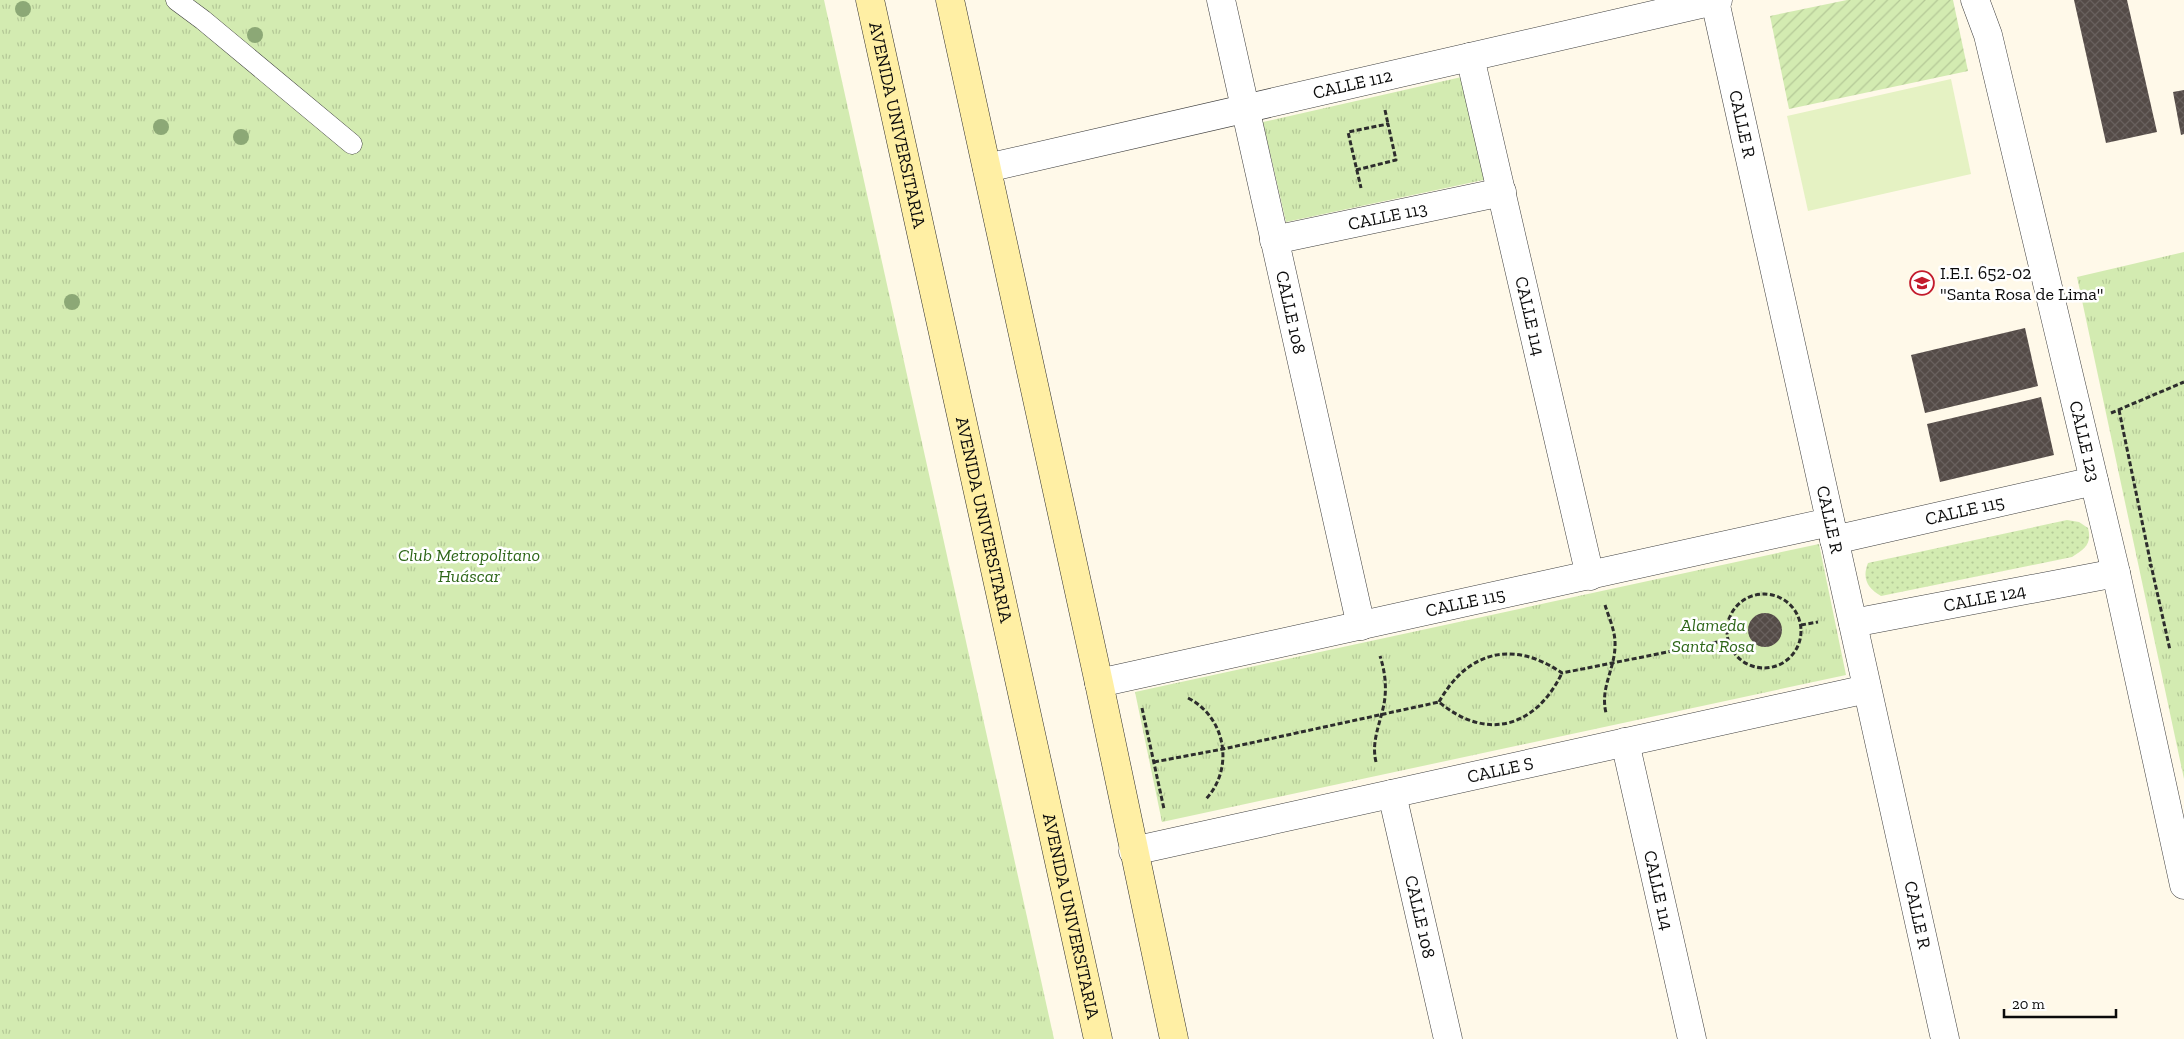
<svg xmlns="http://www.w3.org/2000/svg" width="2184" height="1039" font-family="'Zilla Slab',serif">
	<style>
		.grass { fill: url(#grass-dots) }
		.park { fill: url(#park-tufts) }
		.garden { fill: url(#garden-furrows) }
		.pitch { fill: #e5f2c3 }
		.building { fill: url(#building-cross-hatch) }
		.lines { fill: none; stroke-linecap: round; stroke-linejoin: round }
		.lane-casing { stroke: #3e3e3e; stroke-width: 21 }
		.street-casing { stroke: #3e3e3e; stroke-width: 29 }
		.secondary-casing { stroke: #2d2d2d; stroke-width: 29 }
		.path { stroke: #2d2d2d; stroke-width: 3; stroke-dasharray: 5 2.5; stroke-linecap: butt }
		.lane { stroke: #fff; stroke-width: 20 }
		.street { stroke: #fff; stroke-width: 28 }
		.secondary { stroke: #ffefa4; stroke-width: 28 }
		.tree { fill: #8ca876 }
		.labels { text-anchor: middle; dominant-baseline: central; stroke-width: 5; stroke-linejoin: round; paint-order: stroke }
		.street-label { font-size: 18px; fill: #0b0b0b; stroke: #fff }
		.poi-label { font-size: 18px; fill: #0b0b0b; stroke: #fff; text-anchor: start }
		.park-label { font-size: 18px; font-style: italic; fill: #2d6618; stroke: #fff }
	</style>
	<defs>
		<pattern id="grass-dots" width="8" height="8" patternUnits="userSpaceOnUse" patternTransform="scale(1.25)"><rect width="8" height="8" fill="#d3ebb1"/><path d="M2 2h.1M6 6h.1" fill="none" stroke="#b4c897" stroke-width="1.8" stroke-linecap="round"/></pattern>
		<pattern id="park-tufts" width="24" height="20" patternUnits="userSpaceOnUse" patternTransform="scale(1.25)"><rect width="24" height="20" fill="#d3ebb1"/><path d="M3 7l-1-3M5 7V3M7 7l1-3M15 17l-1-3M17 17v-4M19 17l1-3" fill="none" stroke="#b4c897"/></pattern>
		<pattern id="garden-furrows" width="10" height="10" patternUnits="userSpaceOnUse" patternTransform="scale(1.25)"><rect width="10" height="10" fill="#d3ebb1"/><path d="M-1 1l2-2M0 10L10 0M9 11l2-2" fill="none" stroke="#b4c897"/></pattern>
		<pattern id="building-cross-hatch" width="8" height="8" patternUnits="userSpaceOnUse" patternTransform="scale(1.25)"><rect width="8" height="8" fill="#544b47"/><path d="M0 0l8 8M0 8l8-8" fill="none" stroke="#68605d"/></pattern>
	</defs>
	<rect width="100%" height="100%" fill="#fff9e9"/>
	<path class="grass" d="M2067 520 2079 522 2088 528C2092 544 2085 549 2072 557L1881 596C1867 588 1862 578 1868 563Z"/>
	<g class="park">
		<polygon points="0,0 824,0 1054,1039 0,1039"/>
		<polygon points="1466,76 1488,179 1286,222 1263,122"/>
		<polygon points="2184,252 2184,779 2077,277"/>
		<polygon points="1819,544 1846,675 1162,822 1135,692"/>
	</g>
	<polygon class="garden" points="1847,0 1953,0 1968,71 1789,109 1770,16"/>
	<polygon class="pitch" points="1951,79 1971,174 1808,211 1787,116"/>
	<g class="building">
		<polygon points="2074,0 2127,0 2157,132 2106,143"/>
		<polygon points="2184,90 2184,134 2181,135 2173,92"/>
		<polygon points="2025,328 2038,386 1925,413 1911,355"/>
		<polygon points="2041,397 2054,455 1940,482 1927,424"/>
		<circle cx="1765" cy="630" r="17"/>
	</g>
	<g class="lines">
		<g class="lane-casing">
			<polyline id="lane" points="176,0 203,20 352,144"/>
		</g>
		<g class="street-casing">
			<g id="street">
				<path id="s1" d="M1221 0 1361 626"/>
				<path id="s2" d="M1975 0 1988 35 2116 573 2184 885"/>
				<path id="s3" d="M1715 1 1945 1039"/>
				<path id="s4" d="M1470 57 1590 576"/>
				<path id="s5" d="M987 168 1718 0"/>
				<path id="s6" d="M1274 240 1502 192"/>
				<path id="s7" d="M1834 540 2094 481"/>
				<path id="s8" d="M1853 623 2116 573"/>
				<path id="s9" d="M1099 683 1830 522"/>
				<path id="s10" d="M1625 742 1692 1039"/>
				<path id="s11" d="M1392 794 1448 1039"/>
				<path id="s12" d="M1133 851 1867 689"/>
			</g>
		</g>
		<g class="secondary-casing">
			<g id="secondary">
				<path id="s13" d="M870 0 1098 1039"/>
				<polyline points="950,0 1099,683 1174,1039"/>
			</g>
		</g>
		<g class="path">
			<polyline points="1385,110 1388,124"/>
			<polyline points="1356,170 1396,160 1388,124 1348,132 1361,188"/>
			<polyline points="2119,410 2151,565"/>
			<polyline points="2111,413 2184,382"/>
			<polyline points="2149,566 2151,565 2170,650"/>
			<circle cx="1764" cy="631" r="37"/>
			<path d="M1605 605C1609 618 1616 632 1615 647 1614 671 1600 688 1606 713"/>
			<polyline points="1801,625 1818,622"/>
			<path d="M1188 698C1226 717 1235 769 1205 800"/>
			<path d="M1439 702C1468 650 1514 640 1562 673L1728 640"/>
			<polyline points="1142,708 1164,809"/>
			<path d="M1154 762 1223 749 1439 702C1487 742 1536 727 1562 673"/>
			<path d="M1376 762C1371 742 1380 724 1384 704 1387 688 1385 671 1380 656"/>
		</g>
		<use href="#lane" class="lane"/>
		<use href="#street" class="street"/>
		<use href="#secondary" class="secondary"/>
	</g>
	<g class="tree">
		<circle cx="23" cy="9" r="8"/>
		<circle cx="255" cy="35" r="8"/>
		<circle cx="161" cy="127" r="8"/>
		<circle cx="241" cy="137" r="8"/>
		<circle cx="72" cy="302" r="8"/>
	</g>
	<defs>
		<g id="school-ring" transform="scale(1.25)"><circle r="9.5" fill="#fff" stroke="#c31b2d" stroke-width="1.5"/><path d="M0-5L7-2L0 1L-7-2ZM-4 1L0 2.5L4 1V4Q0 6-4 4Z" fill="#c31b2d"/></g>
	</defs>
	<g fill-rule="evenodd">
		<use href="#school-ring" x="1922" y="283"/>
	</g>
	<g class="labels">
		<g class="street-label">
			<text stroke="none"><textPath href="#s5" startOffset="375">CALLE 112</textPath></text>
			<text stroke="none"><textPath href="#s13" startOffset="128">AVENIDA UNIVERSITARIA</textPath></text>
			<text stroke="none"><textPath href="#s3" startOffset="126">CALLE R</textPath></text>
			<text stroke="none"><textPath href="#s6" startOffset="116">CALLE 113</textPath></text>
			<text stroke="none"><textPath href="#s1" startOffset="320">CALLE 108</textPath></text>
			<text stroke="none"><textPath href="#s4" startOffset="266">CALLE 114</textPath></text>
			<text stroke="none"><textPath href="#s2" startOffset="455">CALLE 123</textPath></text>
			<text stroke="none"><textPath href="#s7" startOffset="134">CALLE 115</textPath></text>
			<text stroke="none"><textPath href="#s13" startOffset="532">AVENIDA UNIVERSITARIA</textPath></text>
			<text stroke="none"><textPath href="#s3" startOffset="531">CALLE R</textPath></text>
			<text stroke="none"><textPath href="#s8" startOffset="134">CALLE 124</textPath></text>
			<text stroke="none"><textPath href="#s9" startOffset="375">CALLE 115</textPath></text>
			<text stroke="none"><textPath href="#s12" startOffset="376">CALLE S</textPath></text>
			<text stroke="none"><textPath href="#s10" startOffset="152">CALLE 114</textPath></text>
			<text stroke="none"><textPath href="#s13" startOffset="938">AVENIDA UNIVERSITARIA</textPath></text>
			<text stroke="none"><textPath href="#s3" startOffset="936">CALLE R</textPath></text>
			<text stroke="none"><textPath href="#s11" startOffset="126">CALLE 108</textPath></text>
		</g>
		<g class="poi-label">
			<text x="1940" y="273">I.E.I. 652-02<tspan x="1940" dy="21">"Santa Rosa de Lima"</tspan></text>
		</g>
		<g class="park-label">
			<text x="469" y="555">Club Metropolitano<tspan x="469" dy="21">Huáscar</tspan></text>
			<text x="1713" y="625">Alameda<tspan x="1713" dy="21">Santa Rosa</tspan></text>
		</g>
	</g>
	<path d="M2004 1009v8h112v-8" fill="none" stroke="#0b0b0b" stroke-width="2.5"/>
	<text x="2012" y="1009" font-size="15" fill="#0b0b0b" stroke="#ffffff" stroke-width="4" paint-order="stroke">20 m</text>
</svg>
